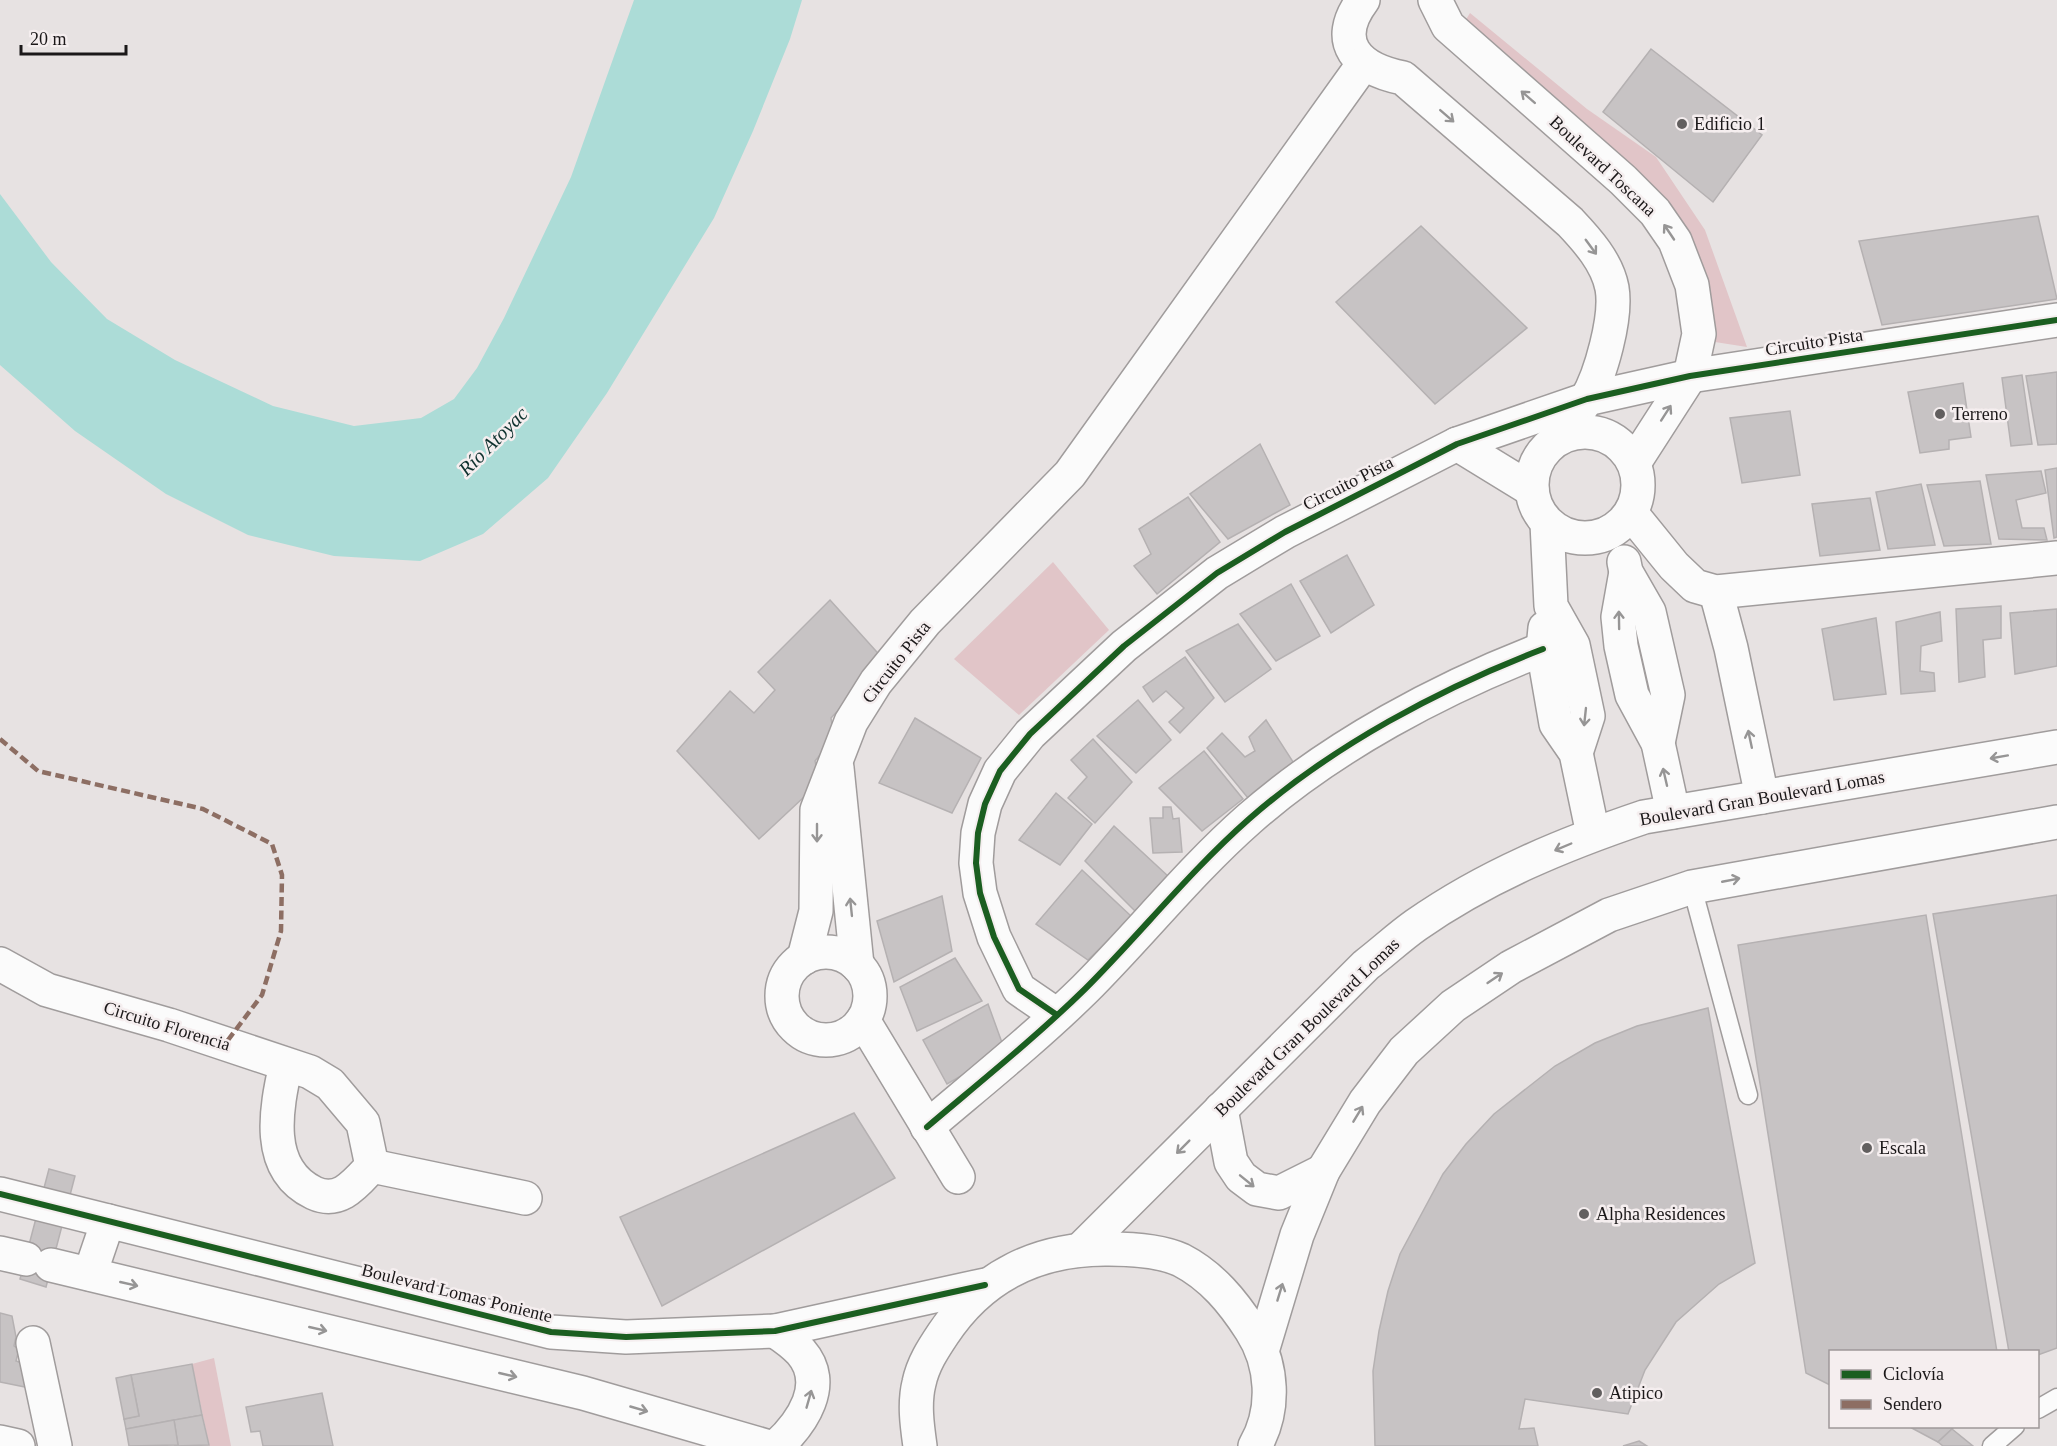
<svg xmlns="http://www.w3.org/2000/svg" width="2057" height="1446" font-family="'Times New Roman',serif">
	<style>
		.green { fill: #e1c5c8 }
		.water { fill: #acdcd7 }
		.building { fill: #c7c3c4; stroke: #b5b1b2; stroke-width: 1.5 }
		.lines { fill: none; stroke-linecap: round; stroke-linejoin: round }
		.service-casing { stroke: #a09c9c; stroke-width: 21 }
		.minor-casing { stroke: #a09c9c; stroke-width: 36 }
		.tertiary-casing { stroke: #a09c9c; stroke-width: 36 }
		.secondary-casing { stroke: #a09c9c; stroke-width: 36 }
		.service { stroke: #fbfbfb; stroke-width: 18 }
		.minor { stroke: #fbfbfb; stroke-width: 33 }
		.tertiary { stroke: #fbfbfb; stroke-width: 33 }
		.secondary { stroke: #fbfbfb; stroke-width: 33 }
		.quiet { stroke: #8d6e63; stroke-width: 4.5; stroke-dasharray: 9 4.5; stroke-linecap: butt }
		.cycleway-casing { stroke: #f5eeef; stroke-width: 10 }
		.cycleway { stroke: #1b5e20; stroke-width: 6 }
		.oneway { stroke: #969595 }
		.poi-dot { fill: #625f5f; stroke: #f5eeef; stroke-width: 2 }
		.labels { text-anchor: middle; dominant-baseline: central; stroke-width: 5; stroke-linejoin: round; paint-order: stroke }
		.poi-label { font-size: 18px; fill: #1b1819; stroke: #f5eeef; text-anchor: start }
		.street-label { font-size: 18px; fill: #1b1819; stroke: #f5eeef }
		.water-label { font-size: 20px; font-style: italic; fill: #0e312e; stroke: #f5eeef }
	</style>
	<rect width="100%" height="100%" fill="#e7e2e2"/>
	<g class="green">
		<polygon points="1470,13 1587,109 1656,157 1705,230 1747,347 1715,342 1674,231 1459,31"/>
		<polygon points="1053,562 1109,630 1019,715 954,659"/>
		<polygon points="214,1358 231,1446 202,1446 209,1445 192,1364"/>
	</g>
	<polygon class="water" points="634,0 802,0 790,39 753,131 714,218 607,393 548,478 483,534 420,561 334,556 248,535 166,494 75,431 0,365 0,194 51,262 107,319 175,360 273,406 354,426 421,418 454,399 477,368 504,318 571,177"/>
	<g class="building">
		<polygon points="1651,49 1762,135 1713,202 1603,112"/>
		<polygon points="2038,216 2057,299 1882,325 1859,241"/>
		<polygon points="1421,226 1527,328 1435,404 1336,302"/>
		<polygon points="2057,372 2057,444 2038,445 2026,376"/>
		<polygon points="2022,375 2032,444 2011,446 2002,378"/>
		<polygon points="1963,383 1971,437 1949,440 1949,449 1920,453 1908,392"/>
		<polygon points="1790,411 1800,475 1742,483 1730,418"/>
		<polygon points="1260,444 1290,505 1228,539 1190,494"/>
		<polygon points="2057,468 2057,537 2054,538 2045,470"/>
		<polygon points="2041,471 2046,493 2016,500 2022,528 2044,528 2047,540 1999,539 1986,475"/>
		<polygon points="1980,481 1991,544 1944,546 1927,485"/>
		<polygon points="1921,484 1935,545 1888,549 1876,492"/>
		<polygon points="1188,497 1220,542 1157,594 1134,566 1151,554 1139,529"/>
		<polygon points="1870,498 1880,550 1820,556 1812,504"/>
		<polygon points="1347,555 1374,605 1331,633 1300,581"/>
		<polygon points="1291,584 1320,636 1276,661 1240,614"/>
		<polygon points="830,600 885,661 831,718 834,738 815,761 820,782 759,839 677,751 730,691 754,713 775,690 758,672"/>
		<polygon points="2001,606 2001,638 1983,640 1985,677 1959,682 1956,609"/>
		<polygon points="2057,609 2057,666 2015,674 2010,613"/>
		<polygon points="1940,612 1942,641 1921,646 1920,671 1934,673 1935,691 1901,694 1896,622"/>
		<polygon points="1876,618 1886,694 1834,700 1822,629"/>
		<polygon points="1238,624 1271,669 1225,702 1186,651"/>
		<polygon points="1185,657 1214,698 1180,733 1169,722 1184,708 1166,691 1153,702 1143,687"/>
		<polygon points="1138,700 1171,740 1136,773 1097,736"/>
		<polygon points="915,718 981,758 952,813 879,783"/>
		<polygon points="1266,720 1295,765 1248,798 1207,748 1222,733 1245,757 1255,751 1249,737"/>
		<polygon points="1093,739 1132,782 1095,823 1068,798 1087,777 1071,760"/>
		<polygon points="1204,751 1243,799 1202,831 1159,788"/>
		<polygon points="1056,793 1092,824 1060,865 1019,840"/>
		<polygon points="1163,807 1171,807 1173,819 1179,818 1182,852 1153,853 1150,818 1163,818"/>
		<polygon points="1114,826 1169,877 1135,911 1085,861"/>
		<polygon points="1082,870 1132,917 1088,960 1036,924"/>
		<polygon points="2057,895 2057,1348 2038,1355 2038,1352 2009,1352 1933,914"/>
		<polygon points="942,896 952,951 894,982 877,921"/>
		<polygon points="1926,915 1997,1352 1830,1352 1830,1385 1806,1373 1738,945"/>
		<polygon points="955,958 982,1001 917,1031 900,987"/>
		<polygon points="988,1004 1005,1051 947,1084 923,1040"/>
		<polygon points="1708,1008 1755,1263 1719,1284 1676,1322 1645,1370 1628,1414 1525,1399 1519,1429 1534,1428 1538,1446 1375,1446 1373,1371 1379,1331 1388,1291 1400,1254 1443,1174 1466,1144 1494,1114 1555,1066 1595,1043 1637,1026"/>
		<polygon points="854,1113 895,1178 662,1306 620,1217"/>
		<polygon points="49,1169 75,1176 46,1287 20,1279"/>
		<polygon points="0,1313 12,1316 16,1337 14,1346 19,1349 16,1361 22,1363 25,1387 0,1382"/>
		<polygon points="192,1364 202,1415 126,1429 124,1419 139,1416 131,1375"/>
		<polygon points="131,1375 139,1416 124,1419 116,1378"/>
		<polygon points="322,1393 333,1446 263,1446 260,1431 251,1432 246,1407"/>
		<polygon points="202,1415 209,1445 174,1446 178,1445 174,1420"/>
		<polygon points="174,1420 178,1445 129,1446 126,1429"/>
		<polygon points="1908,1426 1955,1426 1938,1442"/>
		<polygon points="1952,1429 1973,1446 1943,1446 1938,1442"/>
		<polygon points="1639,1441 1647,1446 1623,1446"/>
	</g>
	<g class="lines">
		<g class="service-casing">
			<g id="service">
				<polyline points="1692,887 1748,1095"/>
				<polyline points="2038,1409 2057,1398"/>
				<polyline points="1992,1446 2015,1426"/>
			</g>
		</g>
		<g class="minor-casing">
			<g id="minor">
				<path d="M1363 0C1331 43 1358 69 1403 78L1570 222C1587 240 1607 262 1612 288 1617 317 1601 375 1586 400 1578 413 1568 426 1559 438"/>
				<polyline points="1435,0 1448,26 1623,180 1655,212 1675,241 1692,285 1699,334 1690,376 1634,463"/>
				<circle cx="1585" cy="485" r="53"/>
				<polyline points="1457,444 1532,490"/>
				<polyline points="1631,513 1674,566 1695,586 1716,592 2057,558"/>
				<polyline points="1547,523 1551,606 1573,645 1588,716 1576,753"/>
				<polyline points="1624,562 1626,572 1649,612 1668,695 1658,743"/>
				<polyline points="1626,572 1618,617 1621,646 1632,695 1658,743 1673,812"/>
				<polyline points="1716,592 1731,648 1762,797"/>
				<polyline points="1545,628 1543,649 1556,724 1576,753 1593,834"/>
				<polyline points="837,768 857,965"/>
				<circle cx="826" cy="996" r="44"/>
				<polyline points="804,958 816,911 817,810 851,722 876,682 925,622 1070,474 1364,63"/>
				<path d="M0 964 47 990 169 1025 310 1072 330 1084 363 1123 372 1166C356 1183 340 1205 314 1193 264 1169 276 1109 286 1064"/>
				<polyline points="1057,1015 1019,989 994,937 980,893 976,863 978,833 985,804 1000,771 1030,734 1124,646 1217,573 1285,532 1457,444 1587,399 1690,376 2057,320"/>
				<polyline points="863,1020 958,1177"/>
				<path d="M927 1127C980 1082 1035 1038 1085 989 1141 933 1190 871 1249 819 1332 746 1441 688 1543 649"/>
				<polyline points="372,1166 525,1198"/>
				<polyline points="33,1343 55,1446"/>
				<polyline points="0,1442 18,1446"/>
			</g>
		</g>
		<g class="tertiary-casing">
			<g id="tertiary">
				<polyline points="0,1194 551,1332 626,1337 775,1331 985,1285"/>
				<polyline points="0,1253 26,1259"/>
				<polyline points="51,1265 583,1393 766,1446"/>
				<polyline points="90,1274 108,1221"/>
				<path d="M775 1331C784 1337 794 1344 801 1352 829 1384 802 1423 777 1446"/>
			</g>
		</g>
		<g class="secondary-casing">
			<g id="secondary">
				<polyline points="1221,1109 1231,1162 1241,1177 1257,1189 1279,1193 1323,1171"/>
				<path d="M1081 1249 1366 965C1383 952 1399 937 1416 925 1486 876 1564 844 1644 817L2057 747"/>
				<polyline points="1263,1348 1297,1235 1323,1171 1365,1102 1404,1051 1453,1006 1511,967 1609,915 1692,887 2057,822"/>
				<path d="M920 1446C917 1425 914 1403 919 1383 923 1364 933 1349 943 1334 982 1275 1040 1248 1109 1249 1131 1249 1161 1251 1181 1260 1212 1276 1233 1302 1251 1330 1273 1364 1276 1410 1255 1446"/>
			</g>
		</g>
		<use href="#service" class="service"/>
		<use href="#minor" class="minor"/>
		<use href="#tertiary" class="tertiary"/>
		<use href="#secondary" class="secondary"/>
		<polyline class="quiet" points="0,739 38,771 203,809 272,844 282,875 281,931 262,995 225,1044"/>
		<g class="cycleway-casing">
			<g id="cycleway">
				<polyline points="1057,1015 1019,989 994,937 980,893 976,863 978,833 985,804 1000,771 1030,734 1124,646 1217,573 1285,532 1457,444 1587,399 1690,376 2057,320"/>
				<path d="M927 1127C980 1082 1035 1038 1085 989 1141 933 1190 871 1249 819 1332 746 1441 688 1543 649"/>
				<polyline points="0,1194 551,1332 626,1337 775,1331 985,1285"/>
			</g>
		</g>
		<use href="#cycleway" class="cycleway"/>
	</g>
	<defs><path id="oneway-shaft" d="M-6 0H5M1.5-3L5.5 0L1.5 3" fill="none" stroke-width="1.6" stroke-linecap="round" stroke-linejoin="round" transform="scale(1.5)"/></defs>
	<g class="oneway">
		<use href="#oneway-shaft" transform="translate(1528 97) rotate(-139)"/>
		<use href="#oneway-shaft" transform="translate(1447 116) rotate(41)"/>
		<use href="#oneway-shaft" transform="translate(1669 232) rotate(-124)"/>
		<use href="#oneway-shaft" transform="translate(1591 247) rotate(54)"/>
		<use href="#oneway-shaft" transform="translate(1666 413) rotate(-57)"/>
		<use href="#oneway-shaft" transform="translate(1619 620) rotate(-91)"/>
		<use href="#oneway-shaft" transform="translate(1585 717) rotate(96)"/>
		<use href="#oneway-shaft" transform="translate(1750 739) rotate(-102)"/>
		<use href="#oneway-shaft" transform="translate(1999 757) rotate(170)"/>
		<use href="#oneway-shaft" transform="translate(1665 777) rotate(-103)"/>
		<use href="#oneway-shaft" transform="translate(817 833) rotate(90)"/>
		<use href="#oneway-shaft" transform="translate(1563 847) rotate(157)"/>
		<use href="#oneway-shaft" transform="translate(1731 880) rotate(-11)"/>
		<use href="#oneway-shaft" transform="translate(851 907) rotate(-96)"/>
		<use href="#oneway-shaft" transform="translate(1495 978) rotate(-34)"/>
		<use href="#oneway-shaft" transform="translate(1358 1114) rotate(-59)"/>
		<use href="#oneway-shaft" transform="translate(1183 1147) rotate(135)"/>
		<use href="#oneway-shaft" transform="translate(1247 1181) rotate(39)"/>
		<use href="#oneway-shaft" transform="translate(129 1284) rotate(13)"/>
		<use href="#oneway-shaft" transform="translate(1280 1292) rotate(-73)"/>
		<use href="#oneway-shaft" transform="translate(318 1329) rotate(13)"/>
		<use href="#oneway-shaft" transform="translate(508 1375) rotate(13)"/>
		<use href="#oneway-shaft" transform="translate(809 1399) rotate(-74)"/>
		<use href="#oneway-shaft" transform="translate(639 1409) rotate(16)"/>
	</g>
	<g class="poi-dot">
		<circle cx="1682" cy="124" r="6"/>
		<circle cx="1940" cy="414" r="6"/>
		<circle cx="1867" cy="1148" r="6"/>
		<circle cx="1584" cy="1214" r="6"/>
		<circle cx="1597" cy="1393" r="6"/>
	</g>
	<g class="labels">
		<g class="poi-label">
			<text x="1694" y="124">Edificio 1</text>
			<text x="1952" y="414">Terreno</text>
			<text x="1879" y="1148">Escala</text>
			<text x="1596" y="1214">Alpha Residences</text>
			<text x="1609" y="1393">Atipico</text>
		</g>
		<g class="street-label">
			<text transform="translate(1603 166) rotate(43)">Boulevard Toscana</text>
			<text transform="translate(1814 342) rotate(-9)">Circuito Pista</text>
			<text transform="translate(1348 483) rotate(-27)">Circuito Pista</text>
			<text transform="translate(896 662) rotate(-52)">Circuito Pista</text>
			<text transform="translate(1762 798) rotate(-10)">Boulevard Gran Boulevard Lomas</text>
			<text transform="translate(167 1026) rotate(17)">Circuito Florencia</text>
			<text transform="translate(1307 1027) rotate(-44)">Boulevard Gran Boulevard Lomas</text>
			<text transform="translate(457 1293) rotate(14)">Boulevard Lomas Poniente</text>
		</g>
		<g class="water-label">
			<text transform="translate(493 441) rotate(-45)">Río Atoyac</text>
		</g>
	</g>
	<rect x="1829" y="1350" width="210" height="78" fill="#f5eeef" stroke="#9e9899" stroke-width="1.5"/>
	<rect x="1841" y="1370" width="30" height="9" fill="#1b5e20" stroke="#9e9899" stroke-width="1.5"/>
	<text x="1883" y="1380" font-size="18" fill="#1b1819">Ciclovía</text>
	<rect x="1841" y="1400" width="30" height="9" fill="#8d6e63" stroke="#9e9899" stroke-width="1.5"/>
	<text x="1883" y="1410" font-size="18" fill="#1b1819">Sendero</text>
	<path d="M21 45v9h105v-9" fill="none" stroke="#1b1819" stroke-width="3"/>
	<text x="30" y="45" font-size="18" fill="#1b1819" stroke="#f5eeef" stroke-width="4.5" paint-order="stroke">20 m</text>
</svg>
